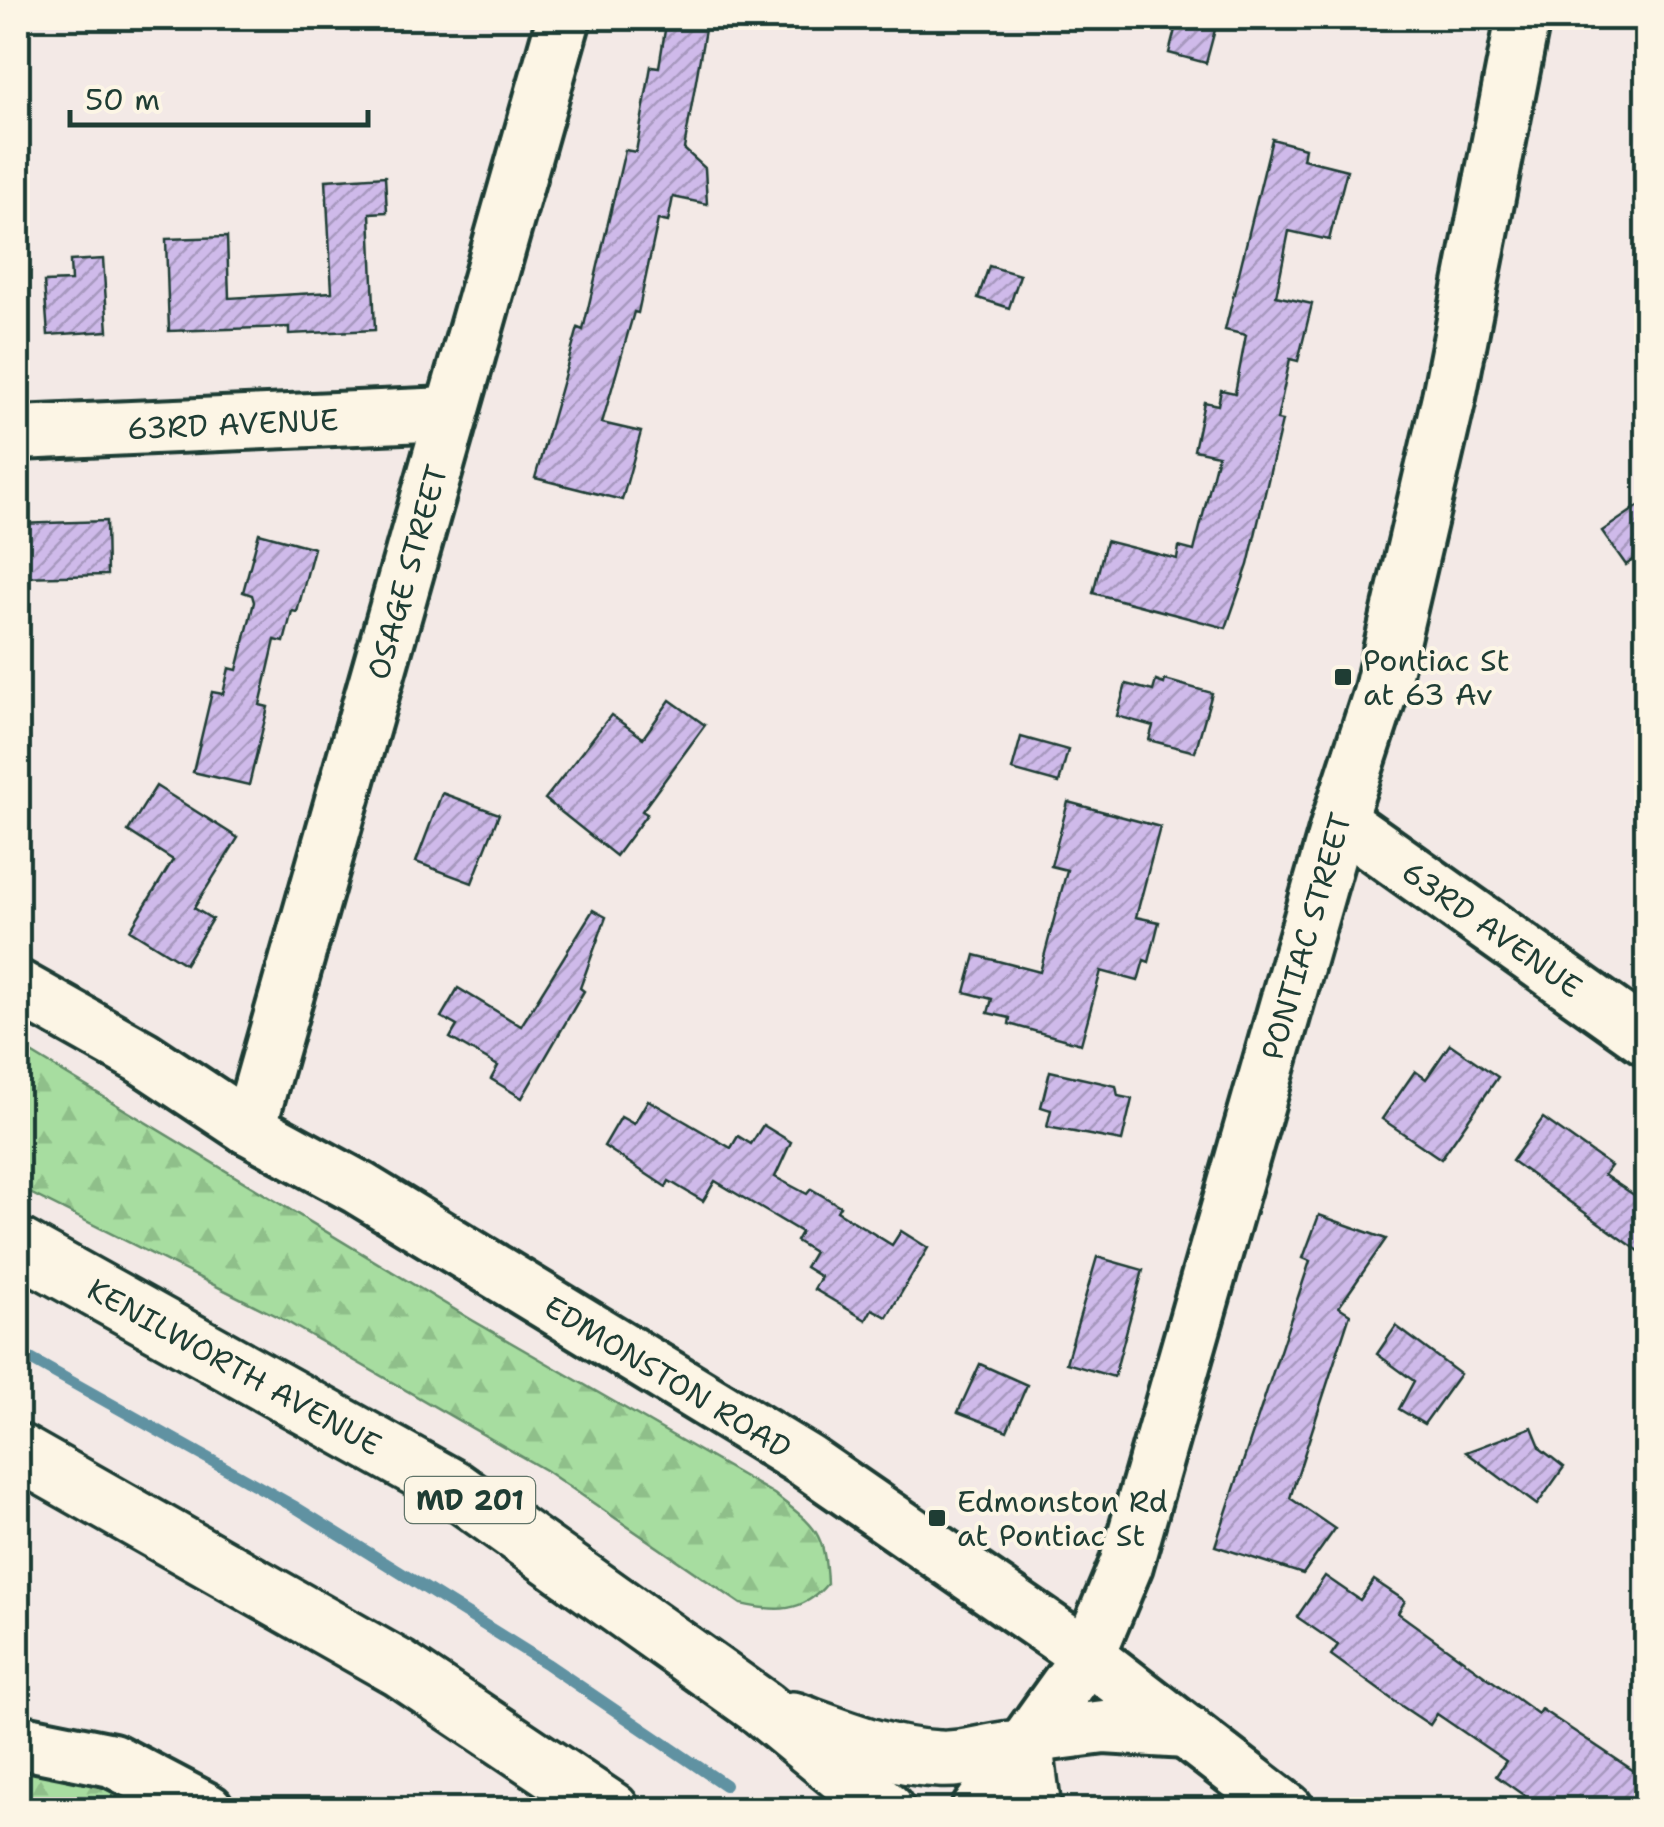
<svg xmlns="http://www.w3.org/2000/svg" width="1664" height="1827" font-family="'Shantell Sans',sans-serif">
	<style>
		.forest { fill: url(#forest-firs); stroke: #638d6a; stroke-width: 2.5 }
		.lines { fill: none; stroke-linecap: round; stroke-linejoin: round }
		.stream { stroke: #6092a2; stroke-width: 12 }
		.building { fill: url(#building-hatch); stroke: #1f3d34; stroke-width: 2.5 }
		.minor-casing { stroke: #1f3d34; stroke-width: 60 }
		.major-casing { stroke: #1f3d34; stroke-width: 62 }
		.minor { stroke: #fcf5e5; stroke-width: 52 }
		.major { stroke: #fcf5e5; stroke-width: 55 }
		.poi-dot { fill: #1f3d34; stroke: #fcf5e5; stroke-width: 4 }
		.labels { text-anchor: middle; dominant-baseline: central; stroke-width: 8; stroke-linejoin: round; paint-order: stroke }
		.shield { fill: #fcf5e5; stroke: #617469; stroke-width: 2.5 }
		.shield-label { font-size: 28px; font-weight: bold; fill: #1f3d34 }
		.street-label { font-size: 30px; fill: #1f3d34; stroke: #fcf5e5 }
		.poi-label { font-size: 30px; fill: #1f3d34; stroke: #fcf5e5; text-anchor: start }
	</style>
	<defs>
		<pattern id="forest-firs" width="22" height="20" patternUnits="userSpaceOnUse" patternTransform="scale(2.5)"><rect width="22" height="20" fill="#a7dda0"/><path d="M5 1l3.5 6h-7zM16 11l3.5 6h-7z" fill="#8fbf8a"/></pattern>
		<pattern id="building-hatch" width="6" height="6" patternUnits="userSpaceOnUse" patternTransform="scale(2.5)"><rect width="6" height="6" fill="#cfbaea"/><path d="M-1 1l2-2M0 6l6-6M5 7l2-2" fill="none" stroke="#a798be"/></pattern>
	</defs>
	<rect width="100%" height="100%" fill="#f3e9e6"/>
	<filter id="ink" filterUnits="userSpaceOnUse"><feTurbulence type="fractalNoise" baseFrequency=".01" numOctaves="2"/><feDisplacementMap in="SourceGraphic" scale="20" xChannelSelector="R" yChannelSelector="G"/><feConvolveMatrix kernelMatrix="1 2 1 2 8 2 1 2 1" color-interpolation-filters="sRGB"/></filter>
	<g filter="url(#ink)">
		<g class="forest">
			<path d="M18 1045 472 1320 774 1494C814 1525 825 1531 827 1584 803 1613 776 1612 741 1604L545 1470 282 1319 18 1187Z"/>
			<polygon points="32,1767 101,1787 150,1809 18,1810 18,1770"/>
		</g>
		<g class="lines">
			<polyline class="stream" points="18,1352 295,1507 547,1664 725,1785"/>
		</g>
		<g class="building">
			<polygon points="667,18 707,18 684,149 705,168 707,204 673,197 668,222 658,220 638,313 634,312 602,423 641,432 622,500 535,478 578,328 583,330 625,150 636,152 651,66 659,67"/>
			<polygon points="1178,18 1216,26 1206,63 1169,53"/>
			<polygon points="1272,139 1305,148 1303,159 1347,170 1329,240 1289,231 1276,296 1312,304 1298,361 1290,359 1277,420 1282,421 1248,565 1226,628 1093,593 1106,541 1177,559 1179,547 1194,551 1218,455 1194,450 1204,402 1218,405 1221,390 1235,393 1246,335 1225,330"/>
			<polygon points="385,176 387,212 370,213 375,330 289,334 289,327 169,331 166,239 227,237 229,298 332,292 326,180"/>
			<polygon points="103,259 108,331 48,335 44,282 71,281 70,261"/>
			<polygon points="989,266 1020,275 1009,308 978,298"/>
			<polygon points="1646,501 1646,551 1626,565 1602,531"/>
			<polygon points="106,521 107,575 18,577 18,524"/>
			<polygon points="259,533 314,548 297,612 292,611 284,642 275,640 260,705 268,707 249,785 193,772 212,692 223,694 229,668 237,670 254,602 252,595 243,592"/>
			<polygon points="1165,680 1212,693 1195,752 1149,740 1153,726 1117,716 1126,684 1153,691 1156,681 1164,684"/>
			<polygon points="670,700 705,725 642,811 647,814 616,856 545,799 611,715 643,738"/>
			<polygon points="1021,737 1068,750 1059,783 1012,770"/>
			<polygon points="156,786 238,838 194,908 212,919 185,964 130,930 173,860 128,831"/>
			<polygon points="442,793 499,814 472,883 416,862"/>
			<polygon points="1068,802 1160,827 1136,917 1159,922 1149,962 1144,960 1138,981 1101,971 1081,1044 1009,1024 1010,1018 988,1013 992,999 965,992 975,955 1040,972 1067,870 1051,866"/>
			<polygon points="593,910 606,917 580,988 584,991 522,1098 491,1079 498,1066 450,1038 457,1026 441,1017 458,988 521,1026"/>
			<polygon points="1450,1044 1498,1077 1441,1159 1382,1119 1415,1071 1426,1079"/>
			<polygon points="1050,1071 1116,1086 1118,1096 1132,1099 1122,1141 1047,1127 1051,1110 1041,1107"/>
			<polygon points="648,1100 731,1148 738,1136 751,1144 763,1125 791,1142 775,1177 807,1194 811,1189 840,1206 837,1211 892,1245 901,1231 928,1248 887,1317 872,1309 866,1320 814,1289 821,1277 805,1267 814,1252 796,1241 801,1232 715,1181 703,1201 669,1181 666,1187 604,1146 621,1117 634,1124"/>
			<polygon points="1543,1118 1611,1166 1604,1175 1646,1203 1646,1256 1512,1161"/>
			<polygon points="1319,1215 1386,1239 1339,1307 1350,1314 1290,1498 1335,1529 1303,1574 1215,1546 1310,1261 1303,1258"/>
			<polygon points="1097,1257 1143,1270 1114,1377 1066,1363"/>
			<polygon points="1396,1326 1460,1374 1424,1424 1399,1409 1414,1381 1377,1354"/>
			<polygon points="980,1364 1027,1385 1007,1431 958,1412"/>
			<polygon points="1532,1427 1541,1449 1564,1467 1537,1505 1466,1452"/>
			<polygon points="1325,1576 1360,1600 1374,1580 1405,1601 1398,1613 1538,1714 1541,1709 1646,1779 1646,1810 1545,1810 1496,1776 1506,1761 1437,1714 1430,1725 1397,1703 1331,1655 1338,1645 1297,1617"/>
		</g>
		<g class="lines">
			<g class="minor-casing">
				<g id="minor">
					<path id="s1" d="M18 433 448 414"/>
					<path id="s2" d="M1339 820 1646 1038"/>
					<path id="s3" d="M18 987 142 1057 249 1128 359 1188 806 1461 1088 1656 1287 1810"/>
					<path id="s4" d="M249 1128 564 18"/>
					<polyline points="1034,1736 1104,1727 1187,1732"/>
					<polyline points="18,1741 112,1760 207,1810"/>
					<path id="s5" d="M978 1810 1088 1656 1126 1565 1339 820 1380 694 1449 397 1523 18"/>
				</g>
			</g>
			<g class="major-casing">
				<g id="major">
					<path id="s6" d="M18 1246 453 1488 762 1708 886 1810"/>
					<polyline points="18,1452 399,1668 611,1810"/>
					<path d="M793 1720C840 1737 888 1757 939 1759 967 1761 996 1748 1025 1748L1033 1810"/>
				</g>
			</g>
			<use href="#minor" class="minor"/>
			<use href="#major" class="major"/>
		</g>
	</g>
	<g class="poi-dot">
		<rect x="1333" y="667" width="20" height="20" rx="5"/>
		<rect x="927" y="1508" width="20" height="20" rx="5"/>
	</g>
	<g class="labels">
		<rect class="shield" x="405" y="1477" width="130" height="46" rx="8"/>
		<g class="shield-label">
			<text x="470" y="1500">MD 201</text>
		</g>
		<g class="street-label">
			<text stroke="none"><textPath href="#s1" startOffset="215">63RD AVENUE</textPath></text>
			<text stroke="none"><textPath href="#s4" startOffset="578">OSAGE STREET</textPath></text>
			<text stroke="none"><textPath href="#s2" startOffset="188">63RD AVENUE</textPath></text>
			<text stroke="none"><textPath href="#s5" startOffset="942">PONTIAC STREET</textPath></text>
			<text stroke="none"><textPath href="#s6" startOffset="248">KENILWORTH AVENUE</textPath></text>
			<text stroke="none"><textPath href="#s3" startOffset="758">EDMONSTON ROAD</textPath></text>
		</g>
		<g class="poi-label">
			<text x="1363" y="660">Pontiac St<tspan x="1363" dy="34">at 63 Av</tspan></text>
			<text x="957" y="1501">Edmonston Rd<tspan x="957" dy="34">at Pontiac St</tspan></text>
		</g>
	</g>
	<rect width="1664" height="1827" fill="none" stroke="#fcf5e5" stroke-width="60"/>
	<rect x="30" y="30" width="1604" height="1767" fill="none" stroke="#1f3d34" stroke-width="4" filter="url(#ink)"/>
	<path d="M70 110v15h298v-15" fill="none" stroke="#1f3d34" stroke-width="5"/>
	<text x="85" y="110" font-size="30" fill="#1f3d34" stroke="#fcf5e5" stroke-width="8" paint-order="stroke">50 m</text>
</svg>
